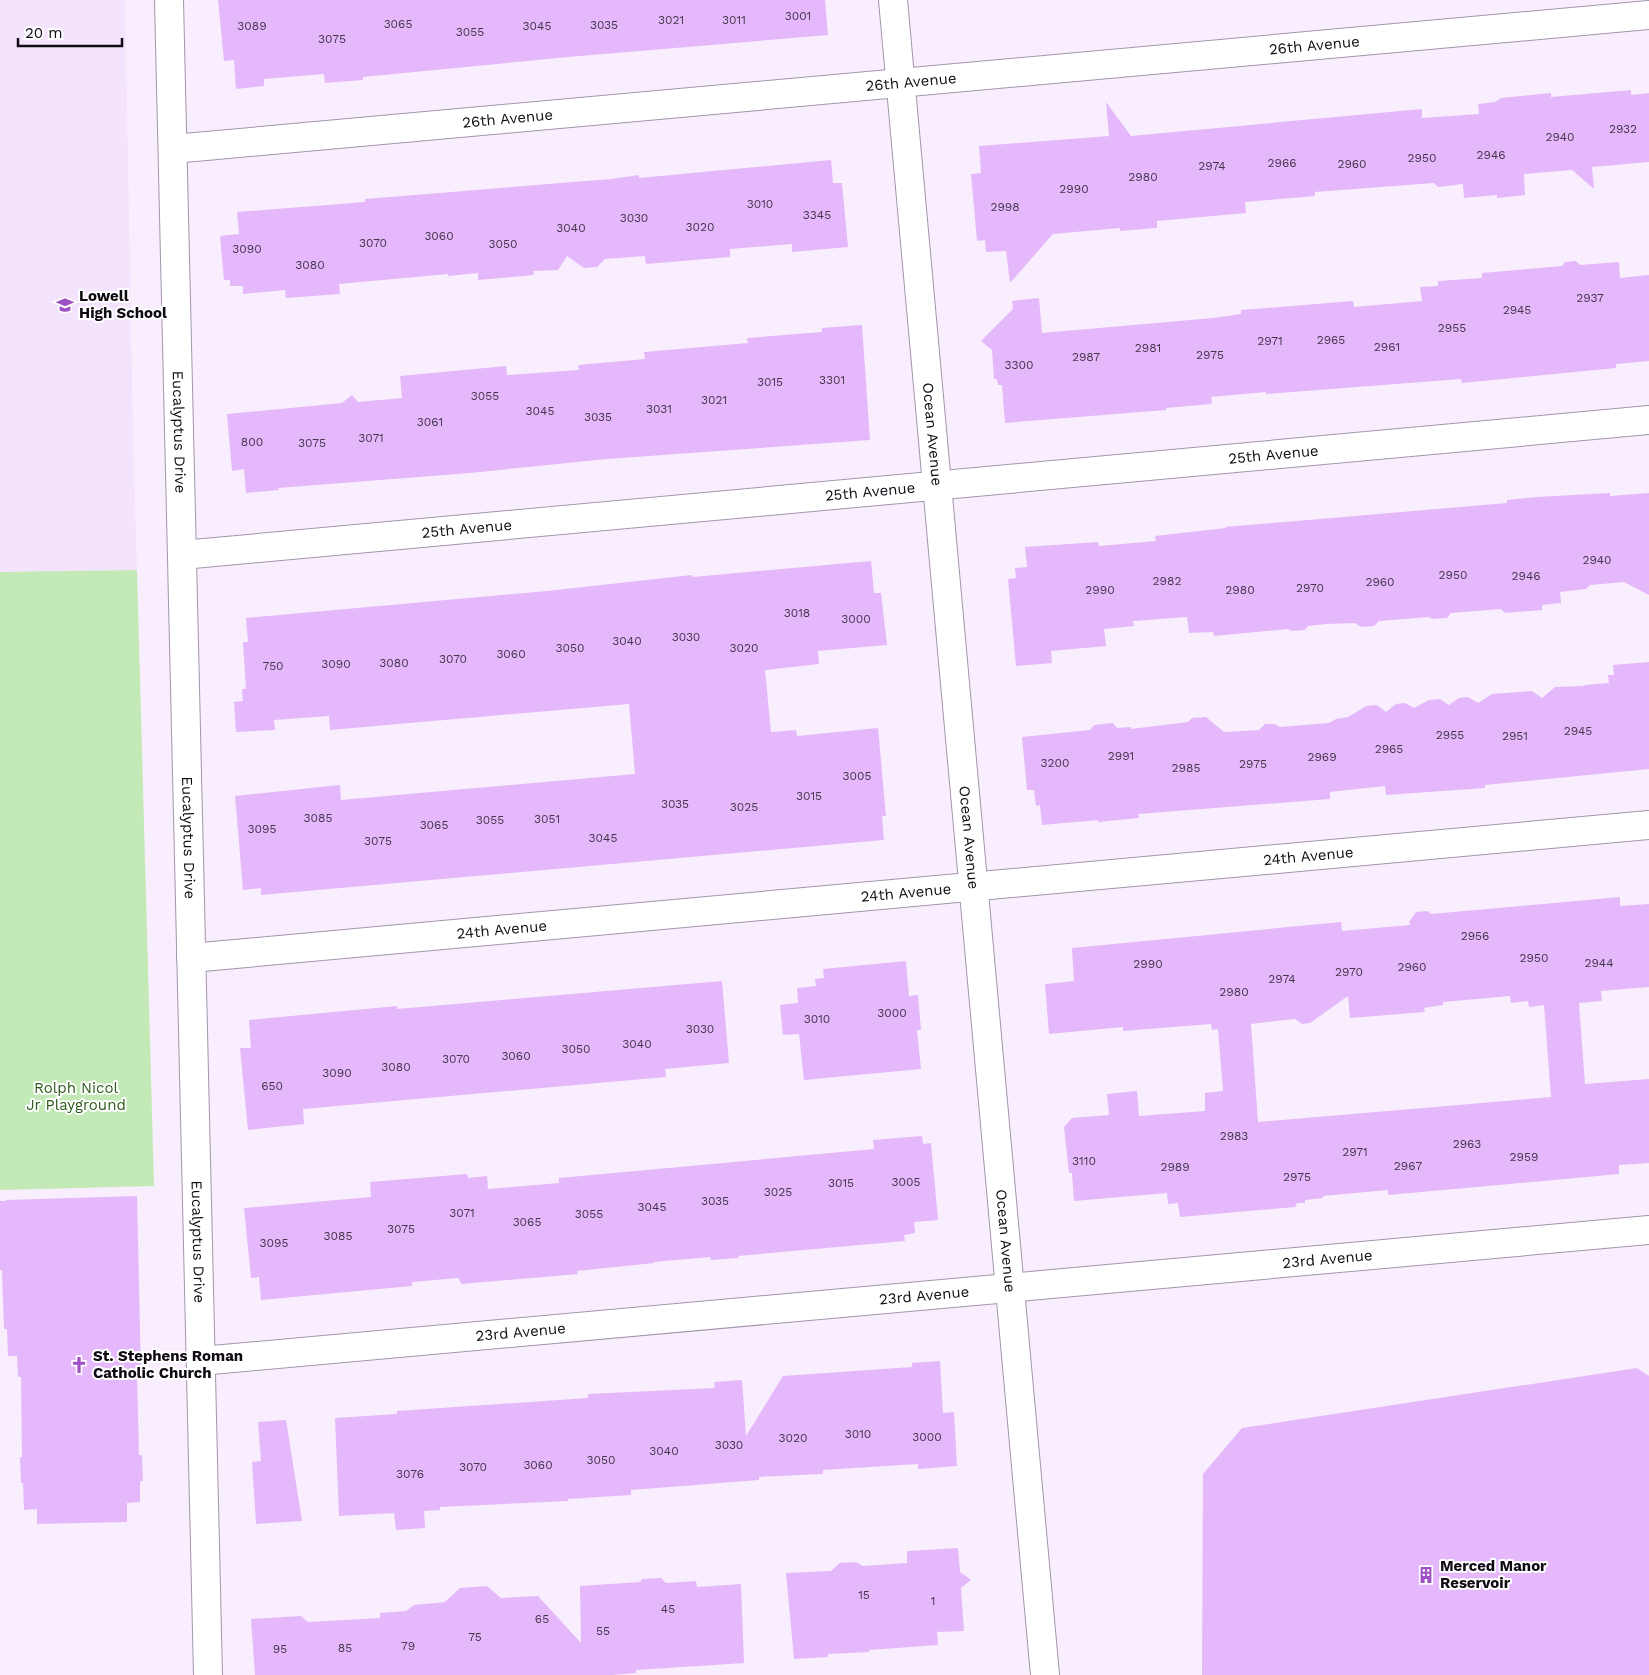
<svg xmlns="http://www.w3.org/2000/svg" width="1649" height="1675" font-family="'Work Sans',sans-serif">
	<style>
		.built { fill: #f3e3fc }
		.green { fill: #c3eab6 }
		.building { fill: #e5b8fc; fill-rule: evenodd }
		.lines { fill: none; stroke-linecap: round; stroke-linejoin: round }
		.street-casing { stroke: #a395ab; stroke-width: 30 }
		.secondary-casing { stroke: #a395ab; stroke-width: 30 }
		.street { stroke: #fff; stroke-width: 28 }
		.secondary { stroke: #fff; stroke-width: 28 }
		.labels { text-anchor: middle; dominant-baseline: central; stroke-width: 4; stroke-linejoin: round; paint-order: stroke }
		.number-label { font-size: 12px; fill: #45364c }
		.street-label { font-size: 15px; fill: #100a12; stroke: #fff }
		.poi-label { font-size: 15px; font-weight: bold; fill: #100a12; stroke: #fff; text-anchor: start }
		.park-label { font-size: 15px; fill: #2b5a19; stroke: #fff }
	</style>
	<rect width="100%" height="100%" fill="#f8eefd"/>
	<polygon class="built" points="0,0 125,0 133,438 137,570 0,572"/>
	<polygon class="green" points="137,570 154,1186 0,1190 0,572"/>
	<g class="building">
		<polygon points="218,0 825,0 828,35 568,57 363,77 363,80 325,83 324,74 264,79 264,86 236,89 234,60 224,61"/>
		<polygon points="1631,90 1631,95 1649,93 1649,162 1592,167 1594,189 1572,170 1524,174 1525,195 1497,198 1497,195 1464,198 1463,184 1438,187 1434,183 1315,192 1315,196 1245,202 1246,213 1157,221 1157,228 1120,231 1120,228 1053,234 1010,283 1006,251 986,252 985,240 977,241 971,174 981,173 979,146 1109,136 1106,102 1131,136 1422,109 1422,118 1479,114 1478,104 1495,102 1501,98 1551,93 1551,97"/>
		<polygon points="831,160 833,183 842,183 848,247 792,252 792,244 730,249 730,257 646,264 645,256 605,259 597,267 584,268 567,256 558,270 533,271 534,275 478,280 478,273 448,276 448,274 339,284 340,294 286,298 285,290 243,294 243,286 230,286 230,280 224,280 220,236 239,234 237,212 365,202 365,199 611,179 639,175 639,178"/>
		<polygon points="1576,261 1580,265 1619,262 1620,278 1649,275 1649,361 1616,364 1616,368 1462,383 1461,379 1266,394 1266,392 1211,397 1212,404 1166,408 1166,410 1005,423 1002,385 998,385 997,379 994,379 992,350 981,341 1013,309 1012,301 1039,298 1042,333 1213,318 1241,314 1241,310 1353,301 1354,307 1422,301 1420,287 1438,286 1438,281 1482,278 1482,273 1562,266 1565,262"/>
		<polygon points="862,325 870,440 607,459 470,473 278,488 279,490 246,493 244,469 232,471 227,414 342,403 352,395 358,402 402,398 400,376 506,366 507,375 579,370 578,365 645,359 644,352 748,343 747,338 822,332 822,328"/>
		<polygon points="1610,493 1610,496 1649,493 1649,595 1624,582 1590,585 1586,589 1560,592 1561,603 1542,605 1542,610 1505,613 1501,609 1451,613 1447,618 1432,619 1429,617 1379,621 1374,626 1361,627 1355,623 1326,624 1308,626 1305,630 1291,631 1288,629 1214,636 1213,632 1189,633 1187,617 1133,621 1134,626 1104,629 1106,646 1051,651 1052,663 1016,666 1008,579 1016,578 1015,568 1027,567 1025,547 1098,542 1099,546 1156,541 1155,536 1226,528 1225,527 1507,503 1507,500 1537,497"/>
		<polygon points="871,561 874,593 881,593 887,645 818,651 819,664 765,670 771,732 796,730 797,736 878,728 886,816 882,816 884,840 261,895 261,888 243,890 235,796 340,785 341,800 635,774 629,704 330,730 329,716 274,720 275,730 236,732 234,702 243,701 242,689 246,689 243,642 248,642 246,618 547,591 692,575 693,577"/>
		<polygon points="1649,662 1649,769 1485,785 1485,788 1386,795 1385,786 1330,792 1330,799 1138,814 1139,818 1098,822 1098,820 1042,825 1040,805 1036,806 1034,790 1027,790 1022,737 1090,730 1094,725 1113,723 1117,728 1131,727 1131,729 1188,722 1192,718 1206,717 1224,732 1259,730 1265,724 1274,724 1280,727 1329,723 1336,719 1348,717 1366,706 1377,705 1386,712 1396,704 1405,703 1414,708 1429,700 1440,699 1449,705 1459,698 1468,697 1478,703 1492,694 1532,691 1542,698 1555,687 1584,686 1585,685 1609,683 1608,675 1614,675 1613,665"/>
		<path d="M1620 897V906L1649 904V987L1601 991 1602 1001 1579 1003 1585 1084 1649 1079V1163L1619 1165V1174L1388 1195V1190L1323 1196V1198L1305 1200V1203H1297L1295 1207 1180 1217 1178 1203 1168 1204 1167 1193 1074 1201 1072 1173H1069L1064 1127 1072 1118 1109 1115 1107 1094 1137 1091 1139 1116 1205 1111V1093L1223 1091 1218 1029 1212 1030 1211 1024 1123 1031V1027L1049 1034 1045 984 1074 981 1072 948 1341 922 1342 931 1410 925 1409 922 1416 912 1428 911 1431 914ZM1348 996 1350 1018 1425 1012 1424 1008 1443 1005V1002L1510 996 1511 1003 1528 1001 1529 1007 1544 1005 1551 1097 1258 1122 1251 1024 1295 1019 1302 1024 1310 1023Z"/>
		<polygon points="906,961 909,996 918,995 921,1030 917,1030 921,1069 804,1080 799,1034 783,1035 780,1005 798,1003 797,988 816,986 815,979 824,978 823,969"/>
		<polygon points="722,981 729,1063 665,1069 666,1077 303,1109 304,1124 248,1130 240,1048 251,1048 249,1020 397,1006 397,1009"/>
		<polygon points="922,1136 923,1144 931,1143 938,1220 914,1222 915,1233 904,1235 905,1241 738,1256 739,1258 711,1260 710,1257 654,1262 654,1263 577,1271 578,1274 462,1284 458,1278 412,1282 412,1286 261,1300 259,1277 251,1278 244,1208 371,1197 370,1182 467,1174 468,1178 487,1176 488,1189 559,1183 559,1178 874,1149 873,1140"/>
		<polygon points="137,1196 141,1374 137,1375 139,1455 142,1455 143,1481 140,1481 140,1502 127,1503 127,1522 37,1524 37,1509 24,1510 23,1483 21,1483 20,1457 22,1457 21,1377 18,1377 17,1356 8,1356 7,1329 4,1329 2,1270 0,1270 0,1201 6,1201 6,1200"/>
		<polygon points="940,1361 943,1413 954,1412 957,1466 918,1469 918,1464 823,1470 823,1474 759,1477 759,1480 631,1490 631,1495 568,1499 568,1501 440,1507 440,1510 424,1511 425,1528 396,1530 394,1513 339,1516 335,1418 397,1414 397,1411 588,1398 588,1394 715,1388 714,1382 742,1380 746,1436 783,1376 912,1367 912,1363"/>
		<polygon points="1637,1368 1649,1376 1649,1675 1202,1675 1203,1474 1242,1428"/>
		<polygon points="286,1420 302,1521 256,1524 252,1462 261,1461 258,1422"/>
		<polygon points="958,1548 960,1572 971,1580 961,1588 964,1631 937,1632 938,1645 869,1650 869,1652 828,1654 828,1657 794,1659 786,1573 831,1571 840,1563 856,1562 863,1566 907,1563 907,1551"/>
		<polygon points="661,1578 666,1583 696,1581 697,1587 741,1584 744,1663 636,1670 636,1673 612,1675 255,1675 251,1619 301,1616 308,1622 380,1618 380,1613 406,1611 414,1605 445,1602 460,1588 487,1586 501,1598 538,1596 581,1643 580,1586 640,1582 642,1579"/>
	</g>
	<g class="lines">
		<g class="street-casing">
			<g id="street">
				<path id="s1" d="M169 0 208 1675"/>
				<path id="s2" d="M173 149 1649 15"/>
				<path id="s3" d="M182 555 1649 420"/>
				<path id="s4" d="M191 958 1649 825"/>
				<path id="s5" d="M201 1361 1649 1230"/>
			</g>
		</g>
		<g class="secondary-casing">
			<g id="secondary">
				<path id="s6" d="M893 0 1045 1675"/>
			</g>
		</g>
		<use href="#street" class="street"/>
		<use href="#secondary" class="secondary"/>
	</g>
	<defs>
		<g id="school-bare" transform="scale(1.35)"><path d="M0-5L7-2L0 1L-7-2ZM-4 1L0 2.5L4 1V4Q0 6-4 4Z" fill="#9d51c3" stroke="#fff" stroke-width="2.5" paint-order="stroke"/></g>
		<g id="church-bare" transform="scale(1.35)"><path d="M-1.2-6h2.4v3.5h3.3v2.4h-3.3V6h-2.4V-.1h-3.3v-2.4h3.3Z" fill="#9d51c3" stroke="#fff" stroke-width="2.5" paint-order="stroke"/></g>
		<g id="building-bare" transform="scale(1.35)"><path d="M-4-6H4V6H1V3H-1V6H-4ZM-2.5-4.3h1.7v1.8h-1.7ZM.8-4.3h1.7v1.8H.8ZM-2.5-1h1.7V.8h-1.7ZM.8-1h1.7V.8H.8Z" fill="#9d51c3" stroke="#fff" stroke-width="2.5" paint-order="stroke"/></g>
	</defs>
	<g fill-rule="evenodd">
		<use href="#school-bare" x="65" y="305"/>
		<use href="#church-bare" x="79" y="1365"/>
		<use href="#building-bare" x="1426" y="1575"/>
	</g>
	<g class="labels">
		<g class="number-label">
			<text x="798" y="16">3001</text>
			<text x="671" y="20">3021</text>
			<text x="734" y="20">3011</text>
			<text x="398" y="24">3065</text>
			<text x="604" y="25">3035</text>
			<text x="252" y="26">3089</text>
			<text x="537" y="26">3045</text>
			<text x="470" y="32">3055</text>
			<text x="332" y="39">3075</text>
			<text x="1623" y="129">2932</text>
			<text x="1560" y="137">2940</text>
			<text x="1491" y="155">2946</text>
			<text x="1422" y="158">2950</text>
			<text x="1282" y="163">2966</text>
			<text x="1352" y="164">2960</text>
			<text x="1212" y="166">2974</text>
			<text x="1143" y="177">2980</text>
			<text x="1074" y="189">2990</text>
			<text x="760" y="204">3010</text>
			<text x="1005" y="207">2998</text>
			<text x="817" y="215">3345</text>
			<text x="634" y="218">3030</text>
			<text x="700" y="227">3020</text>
			<text x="571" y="228">3040</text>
			<text x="439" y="236">3060</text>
			<text x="373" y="243">3070</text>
			<text x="503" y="244">3050</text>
			<text x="247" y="249">3090</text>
			<text x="310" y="265">3080</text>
			<text x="1590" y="298">2937</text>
			<text x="1517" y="310">2945</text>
			<text x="1452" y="328">2955</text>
			<text x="1331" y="340">2965</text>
			<text x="1270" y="341">2971</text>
			<text x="1387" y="347">2961</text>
			<text x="1148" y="348">2981</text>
			<text x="1210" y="355">2975</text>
			<text x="1086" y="357">2987</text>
			<text x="1019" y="365">3300</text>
			<text x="832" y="380">3301</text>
			<text x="770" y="382">3015</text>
			<text x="485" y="396">3055</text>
			<text x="714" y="400">3021</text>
			<text x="659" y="409">3031</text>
			<text x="540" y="411">3045</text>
			<text x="598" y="417">3035</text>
			<text x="430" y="422">3061</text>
			<text x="371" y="438">3071</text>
			<text x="252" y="442">800</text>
			<text x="312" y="443">3075</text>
			<text x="1597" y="560">2940</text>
			<text x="1453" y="575">2950</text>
			<text x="1526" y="576">2946</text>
			<text x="1167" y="581">2982</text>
			<text x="1380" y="582">2960</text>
			<text x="1310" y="588">2970</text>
			<text x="1100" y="590">2990</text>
			<text x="1240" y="590">2980</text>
			<text x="797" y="613">3018</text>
			<text x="856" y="619">3000</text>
			<text x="686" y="637">3030</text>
			<text x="627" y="641">3040</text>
			<text x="570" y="648">3050</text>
			<text x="744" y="648">3020</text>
			<text x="511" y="654">3060</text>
			<text x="453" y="659">3070</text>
			<text x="394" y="663">3080</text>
			<text x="336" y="664">3090</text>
			<text x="273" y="666">750</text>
			<text x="1578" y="731">2945</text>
			<text x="1450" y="735">2955</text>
			<text x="1515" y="736">2951</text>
			<text x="1389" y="749">2965</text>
			<text x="1121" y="756">2991</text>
			<text x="1322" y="757">2969</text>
			<text x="1055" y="763">3200</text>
			<text x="1253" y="764">2975</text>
			<text x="1186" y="768">2985</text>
			<text x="857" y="776">3005</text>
			<text x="809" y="796">3015</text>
			<text x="675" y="804">3035</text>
			<text x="744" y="807">3025</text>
			<text x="318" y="818">3085</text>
			<text x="547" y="819">3051</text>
			<text x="490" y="820">3055</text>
			<text x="434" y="825">3065</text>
			<text x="262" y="829">3095</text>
			<text x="603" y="838">3045</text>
			<text x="378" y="841">3075</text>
			<text x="1475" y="936">2956</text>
			<text x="1534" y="958">2950</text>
			<text x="1599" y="963">2944</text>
			<text x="1148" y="964">2990</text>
			<text x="1412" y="967">2960</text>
			<text x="1349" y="972">2970</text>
			<text x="1282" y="979">2974</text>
			<text x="1234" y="992">2980</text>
			<text x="892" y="1013">3000</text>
			<text x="817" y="1019">3010</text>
			<text x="700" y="1029">3030</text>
			<text x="637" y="1044">3040</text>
			<text x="576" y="1049">3050</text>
			<text x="516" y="1056">3060</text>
			<text x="456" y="1059">3070</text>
			<text x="396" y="1067">3080</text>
			<text x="337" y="1073">3090</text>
			<text x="272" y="1086">650</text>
			<text x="1234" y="1136">2983</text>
			<text x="1467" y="1144">2963</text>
			<text x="1355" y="1152">2971</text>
			<text x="1524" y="1157">2959</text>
			<text x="1084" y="1161">3110</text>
			<text x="1408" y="1166">2967</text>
			<text x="1175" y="1167">2989</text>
			<text x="1297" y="1177">2975</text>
			<text x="906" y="1182">3005</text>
			<text x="841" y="1183">3015</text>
			<text x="778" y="1192">3025</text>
			<text x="715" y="1201">3035</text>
			<text x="652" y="1207">3045</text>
			<text x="462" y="1213">3071</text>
			<text x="589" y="1214">3055</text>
			<text x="527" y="1222">3065</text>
			<text x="401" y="1229">3075</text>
			<text x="338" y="1236">3085</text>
			<text x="274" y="1243">3095</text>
			<text x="858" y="1434">3010</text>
			<text x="927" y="1437">3000</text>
			<text x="793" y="1438">3020</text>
			<text x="729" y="1445">3030</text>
			<text x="664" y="1451">3040</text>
			<text x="601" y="1460">3050</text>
			<text x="538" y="1465">3060</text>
			<text x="473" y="1467">3070</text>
			<text x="410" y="1474">3076</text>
			<text x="864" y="1595">15</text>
			<text x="933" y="1601">1</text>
			<text x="668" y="1609">45</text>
			<text x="542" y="1619">65</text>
			<text x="603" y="1631">55</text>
			<text x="475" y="1637">75</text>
			<text x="408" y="1646">79</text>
			<text x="345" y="1648">85</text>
			<text x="280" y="1649">95</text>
		</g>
		<g class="street-label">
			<text stroke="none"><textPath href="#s2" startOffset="1146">26th Avenue</textPath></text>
			<text stroke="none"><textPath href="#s2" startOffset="741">26th Avenue</textPath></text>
			<text stroke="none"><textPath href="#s2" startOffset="336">26th Avenue</textPath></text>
			<text stroke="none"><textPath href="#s1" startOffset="432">Eucalyptus Drive</textPath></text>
			<text stroke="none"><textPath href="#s6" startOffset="436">Ocean Avenue</textPath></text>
			<text stroke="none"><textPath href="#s3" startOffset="1096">25th Avenue</textPath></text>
			<text stroke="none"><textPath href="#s3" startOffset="691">25th Avenue</textPath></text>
			<text stroke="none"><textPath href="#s3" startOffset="286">25th Avenue</textPath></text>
			<text stroke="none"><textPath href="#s1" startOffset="838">Eucalyptus Drive</textPath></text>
			<text stroke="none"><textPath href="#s6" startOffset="841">Ocean Avenue</textPath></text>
			<text stroke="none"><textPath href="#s4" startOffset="1122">24th Avenue</textPath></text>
			<text stroke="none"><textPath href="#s4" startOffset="718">24th Avenue</textPath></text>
			<text stroke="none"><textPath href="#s4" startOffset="312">24th Avenue</textPath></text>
			<text stroke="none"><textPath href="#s6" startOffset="1246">Ocean Avenue</textPath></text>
			<text stroke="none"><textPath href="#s1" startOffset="1242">Eucalyptus Drive</textPath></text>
			<text stroke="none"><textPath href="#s5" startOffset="1131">23rd Avenue</textPath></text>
			<text stroke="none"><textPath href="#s5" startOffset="726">23rd Avenue</textPath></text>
			<text stroke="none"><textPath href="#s5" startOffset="321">23rd Avenue</textPath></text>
		</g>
		<g class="poi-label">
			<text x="79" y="296">Lowell<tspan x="79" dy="17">High School</tspan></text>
			<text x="93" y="1356">St. Stephens Roman<tspan x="93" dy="17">Catholic Church</tspan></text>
			<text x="1440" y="1566">Merced Manor<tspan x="1440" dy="17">Reservoir</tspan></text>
		</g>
		<g class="park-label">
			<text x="76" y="1088">Rolph Nicol<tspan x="76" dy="17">Jr Playground</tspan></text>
		</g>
	</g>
	<path d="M18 38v8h104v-8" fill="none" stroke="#100a12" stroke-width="2.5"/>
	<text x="25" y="38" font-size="15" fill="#100a12" stroke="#ffffff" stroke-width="4" paint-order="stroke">20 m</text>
</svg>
